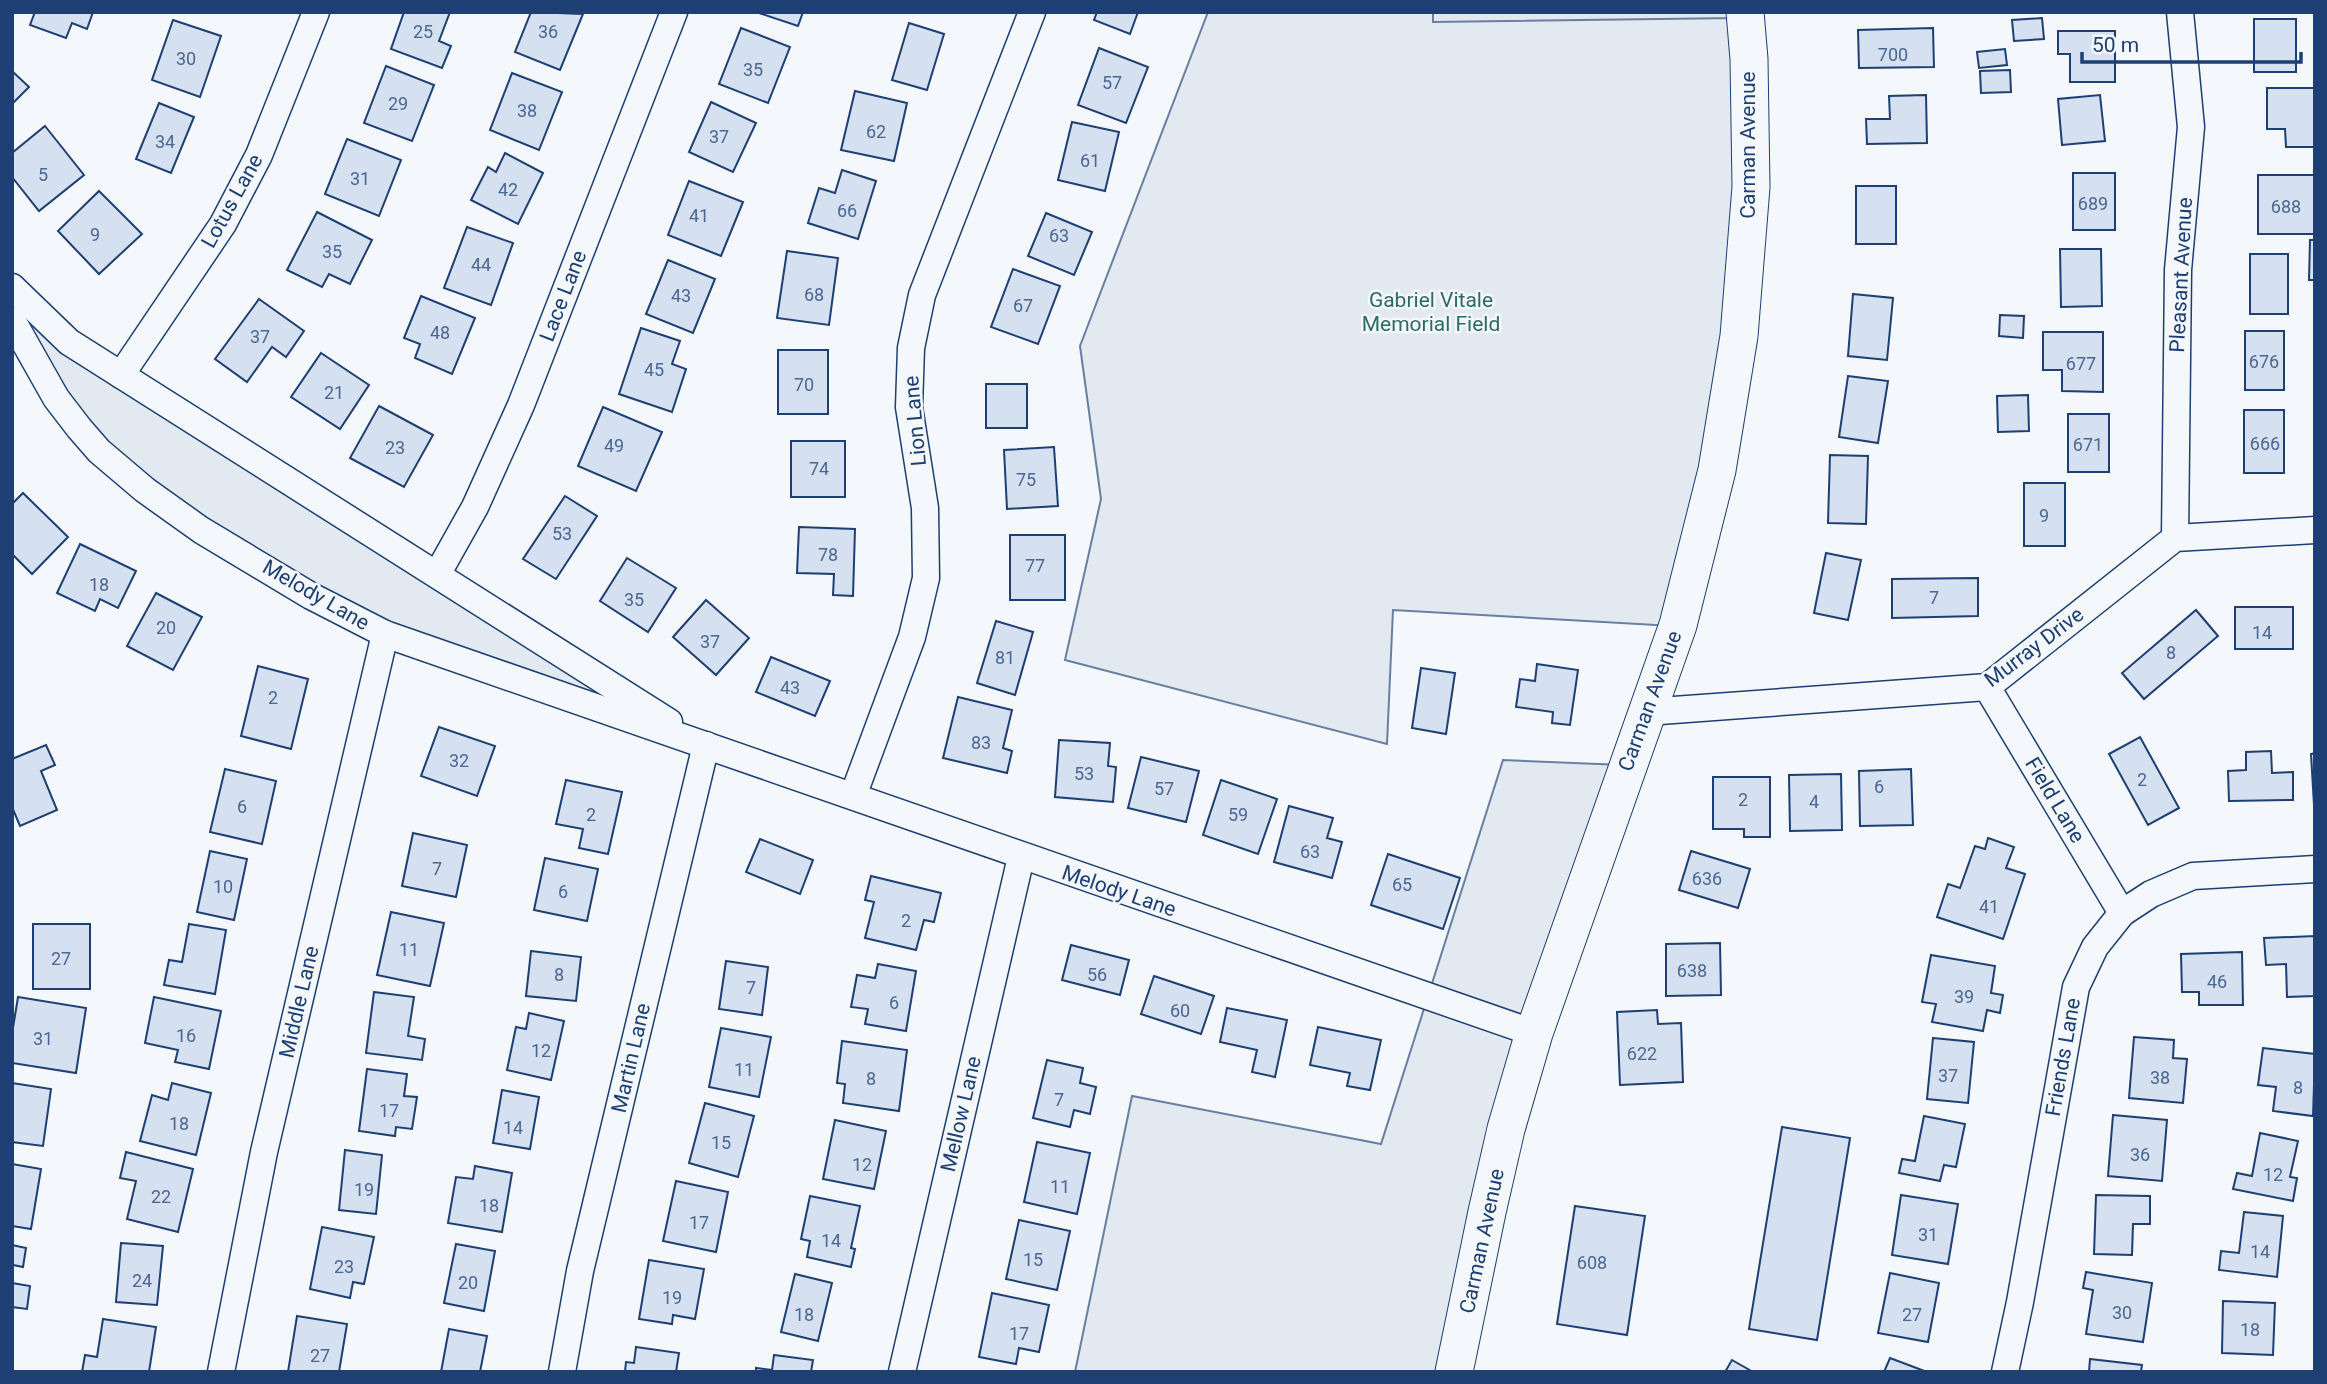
<svg xmlns="http://www.w3.org/2000/svg" width="2327" height="1384" font-family="Roboto,sans-serif">
	<style>
		.green { fill: #e3e9f0; stroke: #687fa3; stroke-width: 2 }
		.parking { fill: #e3e8f0; stroke: #687fa3; stroke-width: 2 }
		.building { fill: #d5e0f0; stroke: #1d3f73; stroke-width: 2 }
		.lines { fill: none; stroke-linecap: round; stroke-linejoin: round }
		.minor-casing { stroke: #1d3f73; stroke-width: 29 }
		.secondary-casing { stroke: #1d3f73; stroke-width: 39 }
		.minor { stroke: #f4f7fb; stroke-width: 26 }
		.secondary { stroke: #f4f7fb; stroke-width: 37 }
		.labels { text-anchor: middle; dominant-baseline: central; stroke-width: 5; stroke-linejoin: round; paint-order: stroke }
		.number-label { font-size: 18px; fill: #4b6792 }
		.street-label { font-size: 21px; fill: #1d3f73; stroke: #f4f7fb }
		.park-label { font-size: 21px; fill: #2c6c60; stroke: #f4f7fb }
	</style>
	<rect width="100%" height="100%" fill="#f4f7fb"/>
	<g class="green">
		<polygon points="1208,12 1738,12 1746,189 1673,626 1393,610 1387,744 1065,660 1101,499 1080,346"/>
		<polygon points="12,293 682,734 388,631 146,486 60,397 12,309"/>
		<polygon points="1503,760 1622,765 1450,1372 1075,1372 1132,1096 1381,1144"/>
	</g>
	<polygon class="parking" points="1433,12 1735,12 1735,18 1433,22"/>
	<g class="building">
		<polygon points="35,12 93,12 87,29 72,23 66,38 30,25"/>
		<polygon points="404,12 450,12 439,41 451,46 442,68 391,49"/>
		<polygon points="531,12 583,14 560,70 515,52"/>
		<polygon points="756,12 803,12 798,26"/>
		<polygon points="1097,12 1138,12 1130,34 1094,20"/>
		<polygon points="2042,18 2044,39 2014,41 2012,20"/>
		<rect x="2254" y="19" width="42" height="53"/>
		<polygon points="173,20 221,36 200,97 152,80"/>
		<polygon points="909,23 944,34 927,90 892,80"/>
		<polygon points="741,28 790,47 768,103 719,84"/>
		<polygon points="1933,28 1934,67 1859,68 1858,30"/>
		<polygon points="2058,31 2115,31 2115,82 2070,82 2070,54 2058,54"/>
		<polygon points="1099,48 1148,67 1126,123 1078,105"/>
		<polygon points="2005,49 2007,65 1979,68 1977,52"/>
		<polygon points="386,66 434,85 412,141 364,123"/>
		<polygon points="2010,70 2011,92 1981,93 1980,71"/>
		<polygon points="12,71 29,87 12,104"/>
		<polygon points="512,73 562,92 539,150 490,130"/>
		<polygon points="2267,88 2315,88 2315,147 2286,147 2285,129 2267,129"/>
		<polygon points="855,91 907,103 894,161 841,150"/>
		<polygon points="1926,95 1927,143 1867,144 1866,119 1890,119 1889,96"/>
		<polygon points="2100,95 2105,141 2062,145 2058,99"/>
		<polygon points="711,102 756,123 733,172 689,152"/>
		<polygon points="159,103 194,117 171,173 136,159"/>
		<polygon points="1072,122 1119,132 1105,191 1058,180"/>
		<polygon points="45,126 84,175 39,211 12,177 12,153"/>
		<polygon points="347,139 401,160 379,216 325,194"/>
		<polygon points="505,153 543,173 518,224 471,200 488,167 496,172"/>
		<polygon points="842,170 876,181 858,239 808,223 819,188 835,193"/>
		<rect x="2073" y="173" width="42" height="57"/>
		<rect x="2258" y="175" width="57" height="59"/>
		<polygon points="689,181 743,202 721,256 668,235"/>
		<rect x="1856" y="186" width="40" height="58"/>
		<polygon points="99,191 142,234 99,274 58,231"/>
		<polygon points="317,212 372,240 350,284 329,274 322,287 287,270"/>
		<polygon points="1046,213 1092,232 1074,275 1028,256"/>
		<polygon points="467,227 513,243 491,305 444,288"/>
		<polygon points="2310,240 2315,240 2315,280 2309,280"/>
		<polygon points="2060,249 2101,249 2102,306 2061,307"/>
		<polygon points="787,251 838,258 829,325 777,318"/>
		<rect x="2250" y="254" width="38" height="60"/>
		<polygon points="668,260 715,279 693,333 646,314"/>
		<polygon points="1013,269 1060,286 1038,344 991,327"/>
		<polygon points="1853,294 1893,298 1887,360 1848,356"/>
		<polygon points="421,296 475,318 452,374 415,358 420,344 404,338"/>
		<polygon points="259,299 304,331 286,357 272,347 247,382 215,359"/>
		<polygon points="2000,315 2024,316 2023,338 1999,336"/>
		<polygon points="641,328 680,341 672,364 686,369 672,412 619,394"/>
		<rect x="2245" y="331" width="39" height="59"/>
		<polygon points="2043,332 2103,332 2103,392 2062,391 2062,370 2043,370"/>
		<rect x="778" y="350" width="50" height="64"/>
		<polygon points="321,353 369,385 340,429 291,397"/>
		<polygon points="1848,376 1888,381 1878,443 1839,437"/>
		<rect x="986" y="384" width="41" height="44"/>
		<polygon points="2028,395 2029,431 1998,432 1997,396"/>
		<polygon points="379,406 433,435 404,487 350,458"/>
		<polygon points="603,407 662,432 636,491 578,466"/>
		<rect x="2244" y="410" width="40" height="63"/>
		<rect x="2068" y="414" width="41" height="58"/>
		<rect x="791" y="441" width="54" height="56"/>
		<polygon points="1054,447 1058,506 1007,509 1004,450"/>
		<polygon points="1830,455 1868,456 1866,524 1828,523"/>
		<rect x="2024" y="483" width="41" height="63"/>
		<polygon points="23,493 68,537 32,574 12,554 12,504"/>
		<polygon points="565,496 597,516 556,579 523,559"/>
		<polygon points="799,527 855,529 853,596 833,595 834,574 797,573"/>
		<rect x="1010" y="535" width="55" height="65"/>
		<polygon points="80,544 136,571 118,608 100,599 95,611 57,593"/>
		<polygon points="1826,553 1861,560 1848,620 1814,613"/>
		<polygon points="627,558 676,588 648,632 600,601"/>
		<polygon points="1978,578 1978,616 1892,618 1892,579"/>
		<polygon points="156,593 202,617 173,670 127,646"/>
		<polygon points="706,600 749,638 716,675 673,637"/>
		<rect x="2235" y="607" width="58" height="42"/>
		<polygon points="2196,610 2218,636 2144,699 2122,673"/>
		<polygon points="996,621 1033,632 1015,695 977,683"/>
		<polygon points="771,657 830,681 815,716 756,692"/>
		<polygon points="1537,664 1578,670 1570,725 1552,723 1553,712 1516,707 1520,679 1535,681"/>
		<polygon points="258,666 308,679 291,749 241,736"/>
		<polygon points="1421,668 1455,673 1446,734 1412,728"/>
		<polygon points="958,697 1012,710 1003,748 1012,751 1007,773 943,758"/>
		<polygon points="439,727 495,746 477,796 421,776"/>
		<polygon points="2140,737 2179,808 2148,825 2109,754"/>
		<polygon points="1059,740 1110,743 1108,766 1116,767 1113,802 1055,797"/>
		<polygon points="46,745 55,765 41,771 57,810 20,826 12,807 12,759"/>
		<polygon points="2271,751 2272,773 2293,772 2293,800 2229,801 2228,771 2246,770 2246,752"/>
		<polygon points="2315,753 2315,805 2314,805 2311,754"/>
		<polygon points="1141,757 1199,771 1186,822 1128,808"/>
		<polygon points="225,769 276,781 262,844 210,832"/>
		<polygon points="1911,769 1913,825 1860,826 1859,771"/>
		<polygon points="1841,774 1842,830 1790,831 1789,775"/>
		<polygon points="1713,777 1770,777 1770,837 1744,837 1744,829 1713,829"/>
		<polygon points="566,780 622,792 608,854 579,848 583,829 556,824"/>
		<polygon points="1221,780 1277,799 1258,854 1203,835"/>
		<polygon points="1289,806 1333,818 1327,838 1342,842 1332,878 1274,862"/>
		<polygon points="413,833 467,845 456,897 402,886"/>
		<polygon points="1988,838 2014,847 2006,868 2025,874 2003,939 1937,917 1948,884 1960,888 1975,846 1985,849"/>
		<polygon points="760,839 813,860 800,894 746,872"/>
		<polygon points="210,851 247,859 234,920 197,912"/>
		<polygon points="1691,851 1750,869 1738,908 1679,890"/>
		<polygon points="1388,854 1460,878 1443,929 1371,905"/>
		<polygon points="545,858 598,869 587,921 534,910"/>
		<polygon points="871,876 941,893 934,922 924,920 916,950 865,938 874,902 865,900"/>
		<polygon points="391,912 444,923 430,986 377,975"/>
		<rect x="33" y="924" width="57" height="65"/>
		<polygon points="189,924 226,930 215,994 164,985 169,960 182,962"/>
		<polygon points="2315,936 2315,996 2287,997 2286,964 2266,965 2264,938"/>
		<polygon points="1720,943 1721,995 1666,996 1666,944"/>
		<polygon points="1071,945 1129,960 1120,995 1062,980"/>
		<polygon points="531,951 581,957 576,1001 526,996"/>
		<polygon points="2242,952 2243,1005 2199,1005 2199,992 2182,992 2181,954"/>
		<polygon points="1931,955 1995,966 1991,993 2003,995 2000,1013 1987,1010 1983,1031 1932,1022 1936,1004 1922,1002"/>
		<polygon points="726,961 768,967 762,1015 719,1009"/>
		<polygon points="878,964 916,971 906,1031 865,1024 868,1009 851,1007 857,975 875,978"/>
		<polygon points="1154,976 1214,996 1201,1034 1141,1014"/>
		<polygon points="374,992 414,997 408,1036 425,1039 422,1060 366,1053"/>
		<polygon points="18,997 86,1008 76,1073 12,1063 12,1034"/>
		<polygon points="154,997 221,1011 209,1069 175,1062 178,1050 145,1043"/>
		<polygon points="1227,1008 1287,1020 1275,1077 1252,1072 1257,1050 1220,1042"/>
		<polygon points="1657,1010 1658,1024 1681,1023 1683,1082 1620,1085 1617,1012"/>
		<polygon points="529,1013 564,1021 551,1080 507,1070 516,1027 526,1029"/>
		<polygon points="1318,1027 1381,1040 1370,1090 1347,1086 1350,1073 1310,1065"/>
		<polygon points="721,1028 771,1037 759,1097 709,1087"/>
		<polygon points="2134,1037 2174,1040 2173,1058 2187,1059 2183,1103 2129,1098"/>
		<polygon points="1933,1038 1974,1042 1968,1103 1927,1099"/>
		<polygon points="842,1041 907,1050 899,1111 843,1103 845,1084 837,1083"/>
		<polygon points="2263,1048 2315,1054 2313,1116 2273,1111 2276,1087 2258,1085"/>
		<polygon points="1047,1060 1083,1068 1080,1083 1096,1087 1090,1114 1074,1110 1070,1127 1033,1118"/>
		<polygon points="367,1069 407,1074 404,1096 417,1097 412,1129 396,1127 395,1136 359,1131"/>
		<polygon points="12,1083 51,1089 43,1146 12,1142"/>
		<polygon points="172,1083 211,1093 196,1155 140,1141 152,1095 168,1100"/>
		<polygon points="502,1090 539,1097 530,1149 493,1143"/>
		<polygon points="705,1103 754,1116 738,1177 689,1163"/>
		<polygon points="2113,1115 2167,1120 2162,1181 2108,1176"/>
		<polygon points="1924,1116 1965,1124 1956,1167 1944,1165 1940,1181 1899,1173 1902,1159 1915,1161"/>
		<polygon points="835,1120 886,1131 874,1189 823,1179"/>
		<polygon points="1782,1127 1850,1138 1817,1340 1749,1329"/>
		<polygon points="2260,1133 2298,1141 2290,1177 2297,1178 2293,1201 2233,1189 2237,1173 2252,1176"/>
		<polygon points="1037,1142 1090,1153 1077,1214 1024,1202"/>
		<polygon points="345,1150 382,1155 376,1214 339,1210"/>
		<polygon points="126,1152 193,1169 178,1232 127,1219 136,1181 120,1178"/>
		<polygon points="12,1164 41,1169 31,1229 12,1226"/>
		<polygon points="475,1166 512,1173 502,1232 448,1223 456,1177 473,1179"/>
		<polygon points="676,1181 728,1192 716,1252 663,1241"/>
		<polygon points="1901,1195 1958,1204 1948,1264 1892,1255"/>
		<polygon points="2096,1195 2150,1196 2150,1224 2133,1224 2132,1255 2094,1254"/>
		<polygon points="810,1196 860,1206 851,1248 855,1249 851,1267 807,1257 810,1241 801,1239"/>
		<polygon points="1575,1206 1645,1216 1627,1335 1557,1324"/>
		<polygon points="2244,1212 2283,1216 2277,1277 2219,1270 2221,1251 2239,1253"/>
		<polygon points="1019,1220 1070,1231 1057,1290 1006,1279"/>
		<polygon points="322,1227 374,1237 364,1284 353,1282 350,1298 310,1289"/>
		<polygon points="121,1243 163,1246 157,1305 116,1302"/>
		<polygon points="456,1244 495,1251 484,1311 444,1303"/>
		<polygon points="12,1245 26,1248 23,1267 13,1265 12,1274"/>
		<polygon points="649,1260 704,1269 695,1319 673,1315 672,1324 639,1319"/>
		<polygon points="2086,1272 2152,1283 2143,1342 2086,1334 2093,1290 2083,1288"/>
		<polygon points="1890,1273 1939,1283 1928,1342 1878,1333"/>
		<polygon points="795,1274 832,1283 818,1341 781,1332"/>
		<polygon points="12,1283 30,1286 27,1309 12,1307"/>
		<polygon points="992,1293 1049,1305 1039,1352 1019,1348 1016,1364 979,1357"/>
		<polygon points="2223,1301 2275,1303 2273,1355 2222,1353"/>
		<polygon points="297,1316 347,1324 339,1372 288,1372"/>
		<polygon points="103,1319 156,1327 149,1372 82,1372 85,1355 97,1357"/>
		<polygon points="449,1329 487,1336 480,1372 441,1372"/>
		<polygon points="636,1347 679,1353 676,1372 625,1372 626,1362 634,1363"/>
		<polygon points="774,1355 813,1360 811,1372 756,1372 756,1368 772,1370"/>
		<polygon points="1890,1358 1927,1372 1884,1372"/>
		<polygon points="2090,1359 2142,1365 2141,1372 2089,1372"/>
		<polygon points="1732,1360 1753,1372 1725,1372"/>
	</g>
	<g class="lines">
		<g class="minor-casing">
			<g id="minor">
				<polyline points="12,287 69,342 669,722"/>
				<polyline points="12,320 56,398 79,428 99,451 145,490 201,530 311,596 385,634 1534,1033"/>
				<polyline points="121,375 223,224 259,155 316,12"/>
				<polyline points="2175,538 2178,270 2191,127 2180,12"/>
				<polyline points="438,573 475,507 521,405 674,12"/>
				<polyline points="1987,687 2122,913"/>
				<polyline points="1646,712 1987,687 2175,538 2315,530"/>
				<polyline points="853,796 912,637 926,578 925,508 909,407 911,348 922,295 1032,12"/>
				<polyline points="221,1372 264,1152 385,634"/>
				<polyline points="562,1372 580,1271 706,745"/>
				<polyline points="902,1372 1021,857"/>
				<polyline points="2005,1372 2020,1302 2076,987 2095,947 2122,913 2151,894 2193,876 2315,869"/>
			</g>
		</g>
		<g class="secondary-casing">
			<polyline id="secondary" points="1454,1372 1487,1212 1506,1129 1534,1033 1678,625 1717,470 1739,336 1751,187 1749,59 1745,12"/>
		</g>
		<use href="#minor" class="minor"/>
		<use href="#secondary" class="secondary"/>
	</g>
	<g class="labels">
		<g class="number-label">
			<text x="423" y="31">25</text>
			<text x="548" y="31">36</text>
			<text x="1893" y="54">700</text>
			<text x="186" y="58">30</text>
			<text x="753" y="69">35</text>
			<text x="1112" y="82">57</text>
			<text x="398" y="103">29</text>
			<text x="527" y="110">38</text>
			<text x="876" y="131">62</text>
			<text x="719" y="136">37</text>
			<text x="165" y="141">34</text>
			<text x="1090" y="160">61</text>
			<text x="43" y="174">5</text>
			<text x="360" y="178">31</text>
			<text x="508" y="189">42</text>
			<text x="2093" y="203">689</text>
			<text x="2286" y="206">688</text>
			<text x="847" y="210">66</text>
			<text x="699" y="215">41</text>
			<text x="95" y="234">9</text>
			<text x="1059" y="235">63</text>
			<text x="332" y="251">35</text>
			<text x="481" y="264">44</text>
			<text x="814" y="294">68</text>
			<text x="681" y="295">43</text>
			<text x="1023" y="305">67</text>
			<text x="440" y="332">48</text>
			<text x="260" y="336">37</text>
			<text x="2264" y="361">676</text>
			<text x="2081" y="363">677</text>
			<text x="654" y="369">45</text>
			<text x="804" y="384">70</text>
			<text x="334" y="392">21</text>
			<text x="2265" y="443">666</text>
			<text x="2088" y="444">671</text>
			<text x="614" y="445">49</text>
			<text x="395" y="447">23</text>
			<text x="819" y="468">74</text>
			<text x="1026" y="479">75</text>
			<text x="2044" y="515">9</text>
			<text x="562" y="533">53</text>
			<text x="828" y="554">78</text>
			<text x="1035" y="565">77</text>
			<text x="99" y="584">18</text>
			<text x="1934" y="597">7</text>
			<text x="634" y="599">35</text>
			<text x="166" y="627">20</text>
			<text x="2262" y="632">14</text>
			<text x="710" y="641">37</text>
			<text x="2171" y="652">8</text>
			<text x="1005" y="657">81</text>
			<text x="790" y="687">43</text>
			<text x="273" y="697">2</text>
			<text x="981" y="742">83</text>
			<text x="459" y="760">32</text>
			<text x="1084" y="773">53</text>
			<text x="2142" y="779">2</text>
			<text x="1879" y="786">6</text>
			<text x="1164" y="788">57</text>
			<text x="1743" y="799">2</text>
			<text x="1814" y="801">4</text>
			<text x="242" y="806">6</text>
			<text x="591" y="814">2</text>
			<text x="1238" y="814">59</text>
			<text x="1310" y="851">63</text>
			<text x="437" y="868">7</text>
			<text x="1707" y="878">636</text>
			<text x="1402" y="884">65</text>
			<text x="223" y="886">10</text>
			<text x="563" y="891">6</text>
			<text x="1989" y="906">41</text>
			<text x="906" y="920">2</text>
			<text x="409" y="949">11</text>
			<text x="61" y="958">27</text>
			<text x="1692" y="970">638</text>
			<text x="559" y="974">8</text>
			<text x="1097" y="974">56</text>
			<text x="2217" y="981">46</text>
			<text x="751" y="987">7</text>
			<text x="1964" y="996">39</text>
			<text x="894" y="1002">6</text>
			<text x="1180" y="1010">60</text>
			<text x="186" y="1035">16</text>
			<text x="43" y="1038">31</text>
			<text x="541" y="1050">12</text>
			<text x="1642" y="1053">622</text>
			<text x="744" y="1069">11</text>
			<text x="1948" y="1075">37</text>
			<text x="2160" y="1077">38</text>
			<text x="871" y="1078">8</text>
			<text x="2298" y="1087">8</text>
			<text x="1059" y="1099">7</text>
			<text x="389" y="1110">17</text>
			<text x="179" y="1123">18</text>
			<text x="513" y="1127">14</text>
			<text x="721" y="1142">15</text>
			<text x="2140" y="1154">36</text>
			<text x="862" y="1164">12</text>
			<text x="2273" y="1174">12</text>
			<text x="1060" y="1186">11</text>
			<text x="364" y="1189">19</text>
			<text x="161" y="1196">22</text>
			<text x="489" y="1205">18</text>
			<text x="699" y="1222">17</text>
			<text x="1928" y="1234">31</text>
			<text x="831" y="1240">14</text>
			<text x="2260" y="1251">14</text>
			<text x="1033" y="1259">15</text>
			<text x="1592" y="1262">608</text>
			<text x="344" y="1266">23</text>
			<text x="142" y="1280">24</text>
			<text x="468" y="1282">20</text>
			<text x="672" y="1297">19</text>
			<text x="2122" y="1312">30</text>
			<text x="804" y="1314">18</text>
			<text x="1912" y="1314">27</text>
			<text x="2250" y="1329">18</text>
			<text x="1019" y="1333">17</text>
			<text x="320" y="1355">27</text>
		</g>
		<g class="street-label">
			<text transform="translate(1748 145) rotate(-90)">Carman Avenue</text>
			<text transform="translate(232 201) rotate(-61)">Lotus Lane</text>
			<text transform="translate(2181 275) rotate(-87)">Pleasant Avenue</text>
			<text transform="translate(563 296) rotate(-69)">Lace Lane</text>
			<text transform="translate(915 421) rotate(-95)">Lion Lane</text>
			<text transform="translate(316 595) rotate(30)">Melody Lane</text>
			<text transform="translate(2034 647) rotate(-37)">Murray Drive</text>
			<text transform="translate(1650 701) rotate(-70)">Carman Avenue</text>
			<text transform="translate(2055 800) rotate(59)">Field Lane</text>
			<text transform="translate(1119 891) rotate(19)">Melody Lane</text>
			<text transform="translate(299 1002) rotate(-77)">Middle Lane</text>
			<text transform="translate(2063 1057) rotate(-80)">Friends Lane</text>
			<text transform="translate(631 1058) rotate(-77)">Martin Lane</text>
			<text transform="translate(961 1114) rotate(-77)">Mellow Lane</text>
			<text transform="translate(1482 1241) rotate(-78)">Carman Avenue</text>
		</g>
		<g class="park-label">
			<text x="1431" y="300">Gabriel Vitale<tspan x="1431" dy="24">Memorial Field</tspan></text>
		</g>
	</g>
	<rect width="2327" height="1384" fill="none" stroke="#1d3f73" stroke-width="28"/>
	<path d="M2082 52v10h219v-10" fill="none" stroke="#1d3f73" stroke-width="3.5"/>
	<text x="2092" y="52" font-size="21" fill="#1d3f73" stroke="#f4f7fb" stroke-width="5" paint-order="stroke">50 m</text>
</svg>
